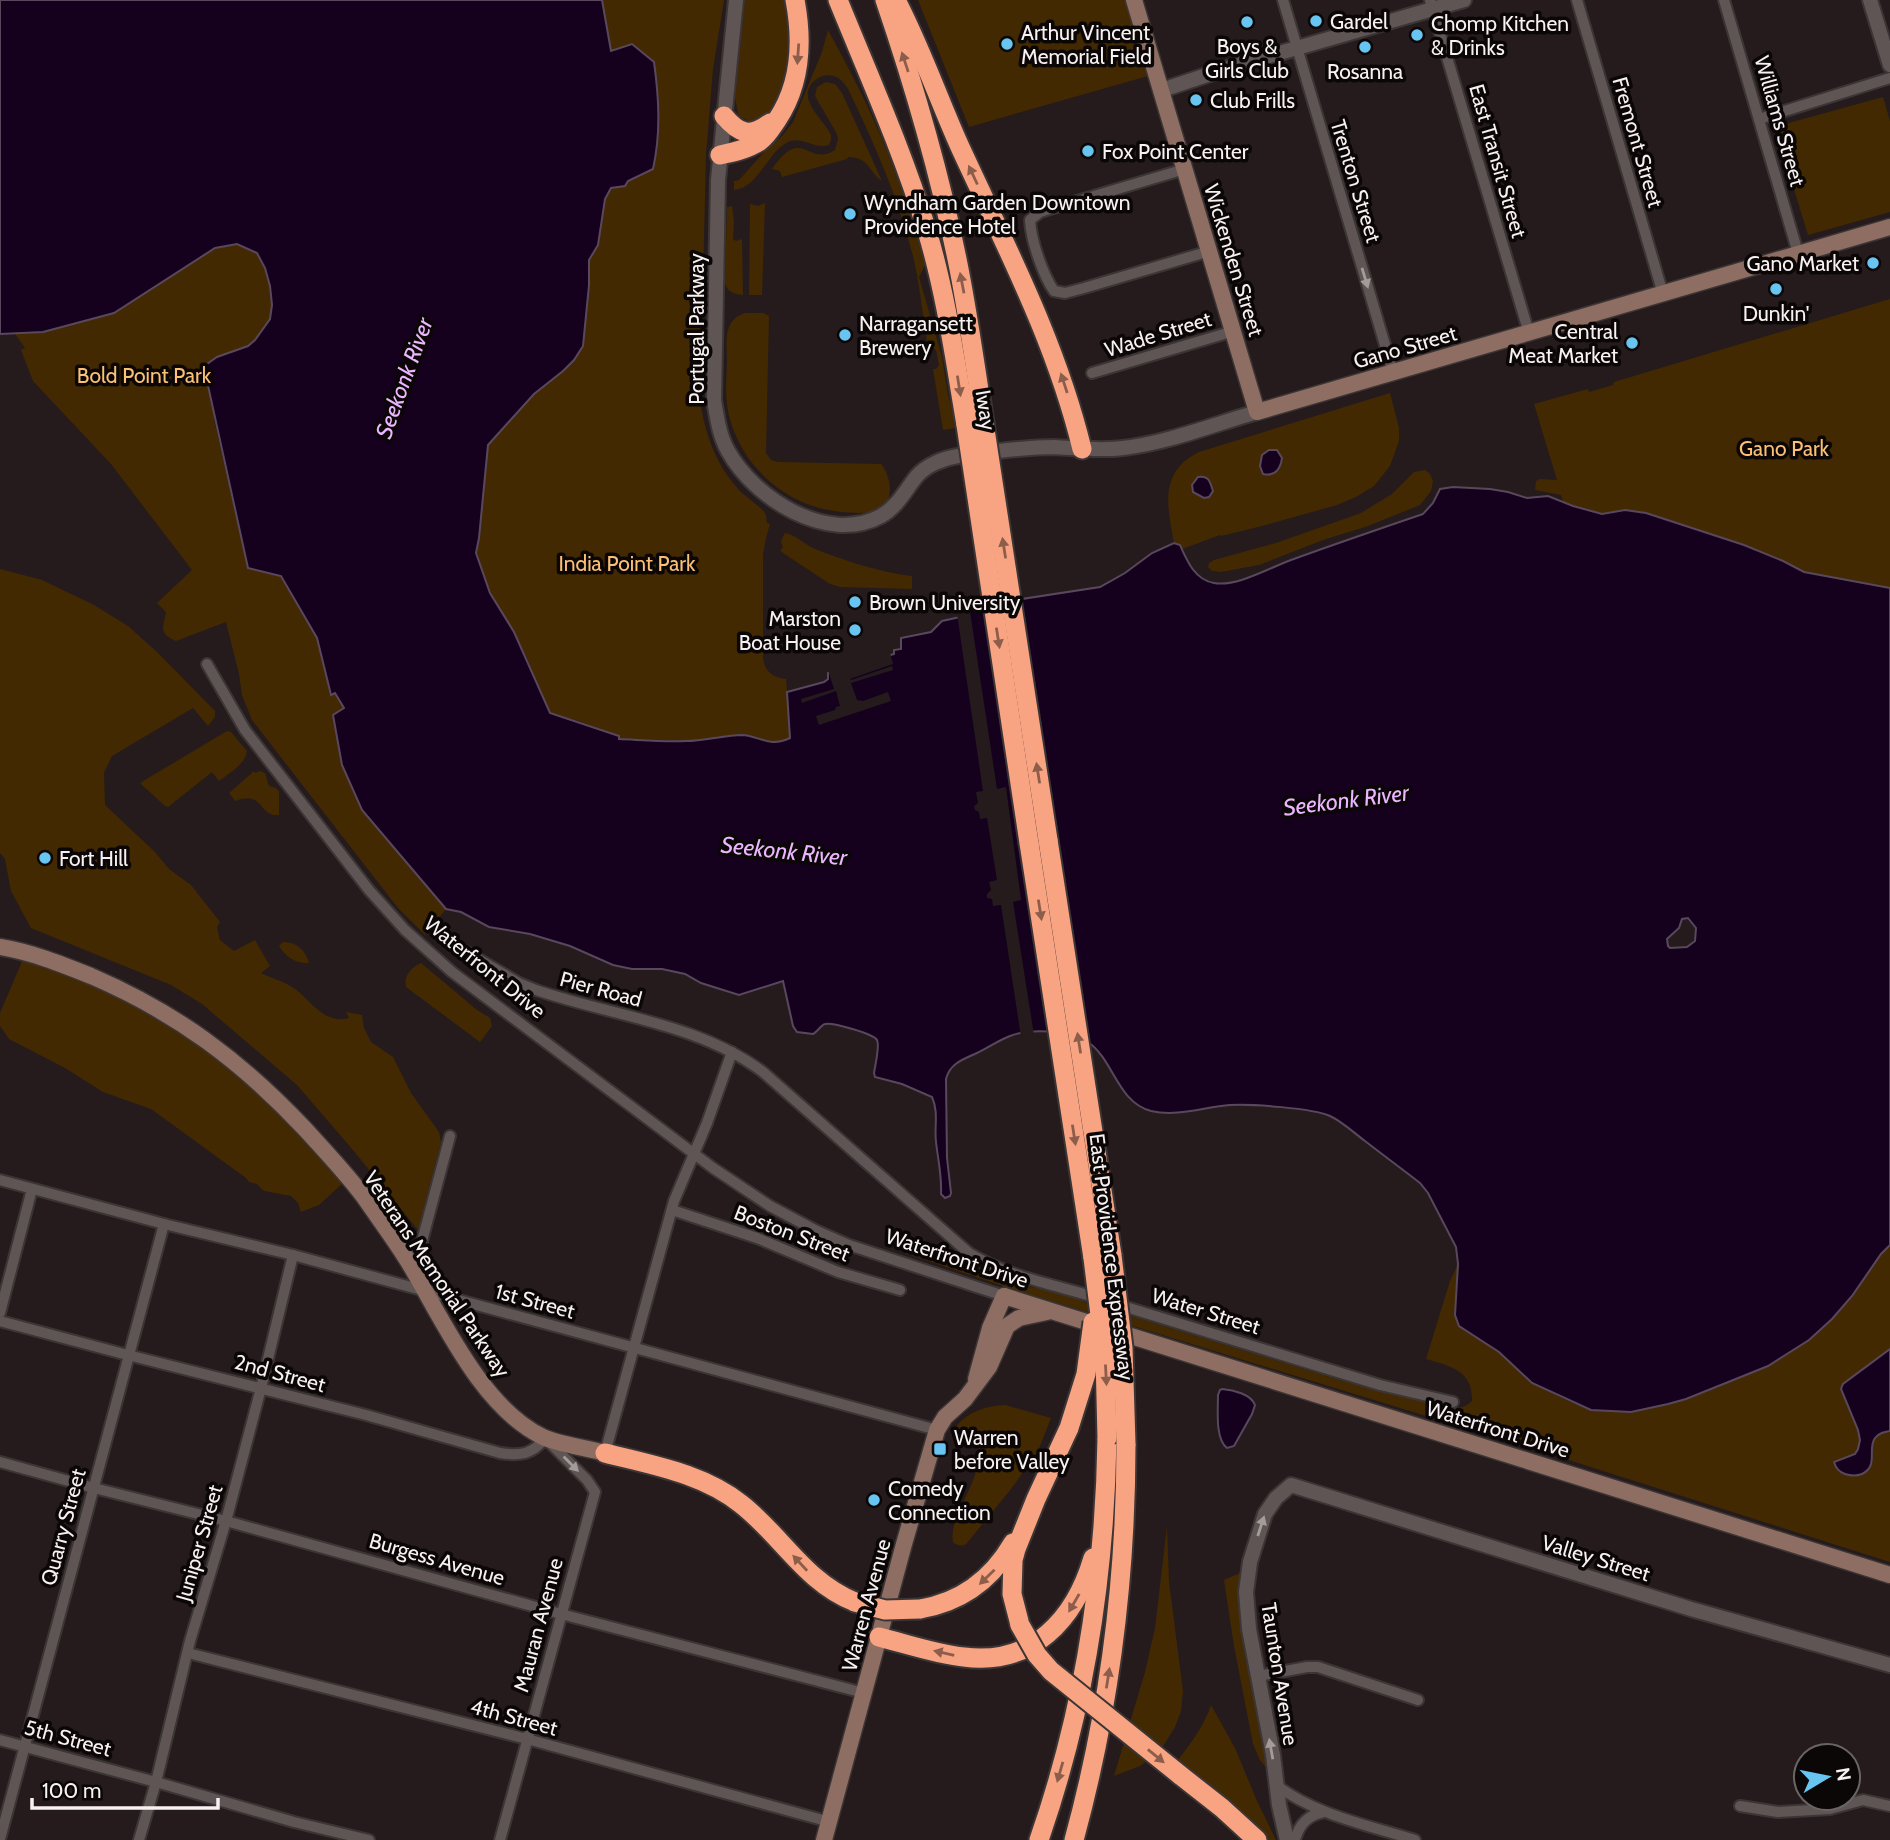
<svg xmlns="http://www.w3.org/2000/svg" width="1890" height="1840" font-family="Cabin,sans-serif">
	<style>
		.green { fill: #432902 }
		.water { fill: #15001e; stroke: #59485d; stroke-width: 2; fill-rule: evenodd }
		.pier { fill: #251b1c }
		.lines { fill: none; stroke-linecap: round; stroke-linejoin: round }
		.minor-casing { stroke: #3c3535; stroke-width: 14 }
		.tertiary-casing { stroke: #3c3535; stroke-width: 18 }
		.secondary-casing { stroke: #3c3535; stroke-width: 19 }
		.motorway-casing { stroke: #3c3535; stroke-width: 23 }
		.minor { stroke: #605555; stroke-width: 10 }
		.tertiary { stroke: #605555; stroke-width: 14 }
		.secondary { stroke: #8e6d62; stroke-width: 16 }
		.motorway { stroke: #f8a482; stroke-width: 19 }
		.motorway-bridge-casing { stroke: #3c3535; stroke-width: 23; stroke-linecap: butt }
		.motorway-bridge { stroke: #f8a482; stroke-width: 19 }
		.oneway { fill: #8d5d4b }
		.oneway2 { fill: #a49b9b }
		.poi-dot { fill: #68c4f0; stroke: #0b0707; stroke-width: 2.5 }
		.labels { text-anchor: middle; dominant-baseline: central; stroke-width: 7; stroke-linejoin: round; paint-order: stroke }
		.poi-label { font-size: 21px; fill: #f8f1f1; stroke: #0b0707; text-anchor: start }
		.street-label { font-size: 21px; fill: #f8f1f1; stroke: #0b0707 }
		.park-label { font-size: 21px; fill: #fcc074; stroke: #0b0707 }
		.water-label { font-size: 23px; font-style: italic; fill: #ecb5ff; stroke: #0b0707 }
	</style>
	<rect width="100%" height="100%" fill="#251b1c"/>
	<g class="green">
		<path d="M602 0H724L713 69 706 154 700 402C706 436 716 465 740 491 745 496 762 508 765 513 767 516 766 520 767 523L770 524 766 538 763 555V659C765 672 774 678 786 679L790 738 772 743 752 737 734 736 685 741 619 739V736L579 721 552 714C539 699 535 674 526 656 510 623 488 595 478 560 476 552 478 546 479 538L488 445 534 394 563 371 574 360 583 346 589 285V260L598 245 605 199 611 188 659 131 658 91 654 62 611 51Z"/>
		<polygon points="745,0 788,0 792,31 788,81 770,114 754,124 741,117 738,114 735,97"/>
		<polygon points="918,0 1126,0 1148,76 969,127"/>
		<path d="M828 30C840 52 852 74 863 97 889 150 909 208 925 265L919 277 942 357 948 395 952 408 955 428 943 430 933 369H936L939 365 936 350 932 347 928 348C923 317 920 286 913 256 898 197 874 143 848 89 847 87 843 82 841 80 826 67 802 83 809 101 813 113 825 123 831 135V140L829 145C814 150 801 134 786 143 766 155 758 188 734 190V181L739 180 765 151 782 136 793 122 822 52Z"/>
		<path d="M826 82 835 84 842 93 882 181C869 172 869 157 848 157L847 159 782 177 780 171 772 169C803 124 807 168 835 150L838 139 837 134 815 96 817 87Z"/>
		<polygon points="1883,97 1890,121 1890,212 1808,235 1776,130 1778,126"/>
		<polygon points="765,203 762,295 749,295 750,206 750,204 758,206"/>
		<path d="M732 206 734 221 733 239 736 241 742 239 743 295C734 294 727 292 725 283L727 207Z"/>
		<path d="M220 217 292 283 214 420 248 568 280 576 317 638 330 695 335 692 344 708 333 715 342 765 362 810 446 909 425 935 398 908 252 720 242 695 239 674 226 622 176 641C157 633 164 626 166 612L157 603 192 570 111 464 33 381 21 350 25 348 13 331Z"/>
		<polygon points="1890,299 1890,588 1804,572 1783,561 1744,545 1646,513 1625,510 1602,514 1563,502 1561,495 1535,490 1536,481 1540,479 1557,480 1534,404 1588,389 1589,392 1613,385 1614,382"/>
		<path d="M745 313H763L769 316 766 453 771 460 778 462 881 464C890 474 895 499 882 508 873 515 846 513 835 511 784 504 742 466 729 416 725 399 726 381 727 363 727 344 722 320 745 313Z"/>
		<path d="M1390 393 1399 428V441L1390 466 1374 486 1356 497 1337 505 1262 526 1221 536 1220 535 1182 549 1180 545 1174 543C1167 505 1159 472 1199 452Z"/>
		<polygon points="1425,470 1430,474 1433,481 1431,491 1420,505 1368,526 1323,540 1259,565 1221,572 1212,571 1208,567 1209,563 1214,560 1276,543 1361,513 1392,494 1414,472"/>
		<path d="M785 533C796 535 804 544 815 549 846 561 878 572 912 576V589L840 587 830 584 783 553 780 550 783 548 781 541Z"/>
		<path d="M0 569 42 580 94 605 128 626 156 651 215 711V717L208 726 193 708 112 756 104 773 105 805 155 852 169 869 191 885 220 922 217 927 220 940 234 951 255 940 270 966 261 973C271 978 283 981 292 987 311 999 323 1025 349 1018L346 1012 362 1015 364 1028 371 1042 393 1057 411 1093 439 1132 441 1142 418 1230 353 1150 297 1085 202 1004 171 985 31 928 11 891 5 859 0 853Z"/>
		<path d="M227 731 231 732 247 751C245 765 229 773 219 781L212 772 168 807 165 806 140 783Z"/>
		<path d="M254 771 255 773 260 771 265 773 269 786 276 788 279 791V815C258 817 265 790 235 801L229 793Z"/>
		<path d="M283 942C295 941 306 950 309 963 296 964 286 957 279 946Z"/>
		<polygon points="23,959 49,961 169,1022 262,1089 343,1183 319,1205 301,1212 298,1203 291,1196 264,1191 257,1184 249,1182 246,1178 151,1109 103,1092 65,1068 9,1039 0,1026 0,1013"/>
		<path d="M421 963 477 1010 490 1018 492 1026 480 1042 406 987C403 976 412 967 421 963Z"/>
		<path d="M914 1240 922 1241 928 1244 944 1246 969 1264 1029 1287 1056 1291 1082 1301 1343 1381 1448 1407C1458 1408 1464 1409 1472 1401 1473 1370 1450 1366 1426 1359L1450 1281 1458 1264 1455 1315 1459 1326 1465 1331 1499 1352 1532 1383 1568 1401 1592 1410 1631 1412 1686 1399 1768 1366 1832 1319 1852 1296 1881 1254 1890 1245V1349L1843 1384 1841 1390C1844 1395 1845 1401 1847 1406 1854 1422 1873 1453 1843 1458L1871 1466C1875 1448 1867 1434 1890 1431V1562L1556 1456 1006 1287 905 1253 908 1244Z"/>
		<path d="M1005 1405 1051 1418 1038 1451 1011 1489 967 1543C963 1547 957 1546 953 1542 947 1514 994 1465 974 1441 969 1435 961 1433 954 1430 965 1412 986 1406 1005 1405Z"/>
		<polygon points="1167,1526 1169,1582 1183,1691 1181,1711 1175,1727 1160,1751 1140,1766 1114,1776 1145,1672 1155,1628"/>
		<polygon points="1240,1573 1241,1618 1268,1770 1260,1760 1253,1744 1234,1646 1224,1580"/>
		<path d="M1211 1705 1235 1748 1257 1801 1276 1840H1268L1231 1804 1178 1760C1191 1743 1204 1726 1211 1705Z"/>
	</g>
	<g class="water">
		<path d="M0 0H602L611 51 632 44 654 62C659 98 661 133 653 169L628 181 625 186 611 188 605 199 598 245 589 260V285L583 346 574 360 563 371 534 394 488 445 479 538 476 553 490 593 514 632 550 713 619 736V739C642 740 664 742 686 741 704 741 725 735 742 735 760 736 769 748 790 738L787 692 824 682 828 679V673L894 654V650L901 649V638L931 632 942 621 960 617 976 606 1100 587 1125 573 1152 553 1174 543 1180 545C1187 561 1195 580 1214 583 1237 587 1269 568 1291 560 1335 544 1379 529 1423 514L1433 503 1440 489 1453 487 1490 489 1508 492 1527 498 1548 496 1573 506 1602 514 1625 510 1646 513 1744 545 1783 561 1804 572 1890 588V1245L1881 1254 1852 1296 1832 1319 1809 1340 1768 1366 1686 1399 1668 1404 1631 1412 1591 1410 1532 1383 1499 1352 1459 1326 1455 1315 1458 1264 1456 1247 1428 1193 1420 1183C1402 1169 1383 1155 1365 1141 1354 1133 1343 1122 1330 1116 1312 1108 1252 1104 1230 1105 1204 1107 1178 1117 1151 1111 1117 1102 1114 1060 1088 1042 1070 1030 1030 1028 1010 1036 999 1040 988 1048 977 1053 964 1059 950 1063 946 1079L947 1158 951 1193 950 1196 945 1198 941 1194C942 1176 938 1160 936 1142 934 1127 939 1113 932 1097L902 1084 875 1077 874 1073C875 1066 880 1046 877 1040 874 1034 832 1022 825 1024 821 1025 817 1032 813 1034L797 1032 793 1026 783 981 739 995 701 983 685 974 662 969H632L613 965 570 946 530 934 489 927 461 912 446 909 362 810 342 765 333 715 344 708 335 693 331 695 317 638 281 576 248 568 207 381V364L217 357 248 346 255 340 270 319 272 305 270 286 265 268 257 253 237 244 215 248 114 313 43 332 0 334ZM1688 918 1696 928 1695 941 1687 947 1670 948 1668 946 1667 939 1679 928 1682 919Z"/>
		<path d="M1269 450H1277L1282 458 1281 463C1278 473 1272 476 1263 474L1260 466 1262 455Z"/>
		<path d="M1198 477C1209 475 1210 482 1213 491L1209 497 1204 498 1193 492 1192 485Z"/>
		<path d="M1890 1349V1431C1884 1432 1879 1433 1875 1438 1867 1449 1879 1466 1862 1474 1857 1476 1851 1476 1845 1474 1839 1472 1836 1469 1834 1462L1855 1454 1858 1449 1860 1440 1858 1430 1841 1389 1843 1384Z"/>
		<path d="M1222 1389C1233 1390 1251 1394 1255 1405L1252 1414 1234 1446 1227 1448C1215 1439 1218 1410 1218 1395L1220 1390Z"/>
	</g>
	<g class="pier">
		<polygon points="969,605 997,789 1006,787 1021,900 1013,902 1034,1035 1021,1037 1001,905 993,906 992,899 987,898 987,894 991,890 989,882 997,880 987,818 980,819 979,812 975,810 974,806 978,803 976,792 983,791 957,614"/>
		<polygon points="884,653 890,653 893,664 850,679 851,680 892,666 893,670 851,683 857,700 863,701 888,692 891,701 819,725 816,716 835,710 836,707 840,706 836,691 802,703 801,699 834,689 828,670"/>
	</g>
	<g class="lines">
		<g class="minor-casing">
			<g id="minor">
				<polyline points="1283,0 1393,372"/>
				<polyline points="1430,0 1529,333"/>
				<polyline points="1577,0 1663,294"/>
				<polyline points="1724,0 1798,253"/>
				<polyline points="1759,119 1890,78"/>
				<path d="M1185 169 1040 212 1030 220C1031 241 1043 275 1054 291L1065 293 1084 288 1210 251"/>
				<polyline points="1092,373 1234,331"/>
				<polyline points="207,664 245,730 369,890 405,930 452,972 713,1168 770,1206 815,1230 849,1245 1004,1296"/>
				<path d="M465 951 519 983 536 990C611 1016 698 1023 763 1072L969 1253C1009 1277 1056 1285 1101 1299"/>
				<polyline points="0,1180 164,1224 293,1255 937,1430"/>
				<polyline points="672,1210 757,1238 838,1272 900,1290"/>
				<polyline points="409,1263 422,1241 450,1136"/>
				<polyline points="1116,1304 1380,1385 1453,1402"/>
				<polyline points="0,1313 32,1189"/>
				<path d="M0 1321 120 1353 366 1415 500 1453C520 1456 532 1455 545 1438L587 1480 595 1492 500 1840"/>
				<polyline points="605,1453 674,1201 707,1123 732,1052"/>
				<polyline points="0,1462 94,1488 226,1521 561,1614 864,1693"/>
				<polyline points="188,1653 527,1739 830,1822"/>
				<polyline points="1258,1676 1307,1667 1318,1667 1418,1700"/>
				<polyline points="0,1740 156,1782 294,1822 369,1840"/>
				<path d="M1276 1785C1316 1815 1367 1825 1415 1840"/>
				<polyline points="1740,1806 1778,1812 1830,1809 1863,1800 1890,1806"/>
				<polyline points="0,1839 164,1224"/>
				<polyline points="139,1840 156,1782 190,1641 226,1521 261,1388 293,1255"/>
				<path d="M1295 1840C1299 1824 1308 1815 1324 1812"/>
			</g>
		</g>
		<g class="tertiary-casing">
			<g id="tertiary">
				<path d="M736 0 718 180 714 400C717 417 719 435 728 451 754 498 827 545 881 516 897 507 905 491 916 477 926 465 944 458 958 456 989 452 1024 447 1054 447 1077 448 1100 451 1123 448 1167 443 1215 424 1257 412"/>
				<polyline points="1870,0 1890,65"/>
				<polyline points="1162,90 1231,67 1464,0"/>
				<polyline points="1287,1840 1279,1805 1273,1755 1249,1629 1246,1592 1250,1562 1265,1514 1276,1498 1291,1485 1691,1609 1890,1665"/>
			</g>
		</g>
		<g class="secondary-casing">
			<g id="secondary">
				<polyline points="1134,0 1257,412 1890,227"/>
				<path d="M0 947C31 952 61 964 91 976 177 1013 241 1061 305 1129 325 1151 346 1173 364 1197 379 1219 395 1240 409 1263 443 1320 481 1407 543 1437 557 1444 588 1448 605 1453"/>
				<polyline points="1004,1296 1890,1575"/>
				<polyline points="976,1379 990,1328 1004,1296"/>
				<polyline points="824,1840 904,1544 937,1430 945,1417 965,1399 989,1367 1007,1326 1019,1318 1047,1312"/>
			</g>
		</g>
		<g class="motorway-casing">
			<g id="motorway">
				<path d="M838 0C869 76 903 152 927 231 946 294 955 360 966 425"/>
				<path d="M885 0C915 88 941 178 959 269 969 320 976 371 984 423"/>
				<path d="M896 0C921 48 938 98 960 147 1006 247 1056 342 1082 449"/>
				<path d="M724 116C739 134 750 138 770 123"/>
				<path d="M720 155C734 152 748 149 760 141 768 135 772 127 777 120 801 84 803 42 795 0"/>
				<polyline points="1048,840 1112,1255"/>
				<polyline points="1029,843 1093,1258"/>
				<path d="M605 1453C651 1465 702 1473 741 1504 782 1536 805 1582 855 1602"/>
				<path d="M920 1609C962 1602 992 1579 1013 1543"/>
				<polyline points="1020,1625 1012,1594 1013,1560 1016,1549 1036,1499 1069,1428"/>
				<path d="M879 1637C907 1644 935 1654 964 1657 1033 1666 1075 1619 1093 1558"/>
				<polyline points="1180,1775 1222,1808 1257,1840"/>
				<path d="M1039 1840C1084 1711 1105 1575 1107 1438"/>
				<path d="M1074 1840C1109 1712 1126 1578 1126 1444"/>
			</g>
		</g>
		<use href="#minor" class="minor"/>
		<use href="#tertiary" class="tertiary"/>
		<use href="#secondary" class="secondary"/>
		<use href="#motorway" class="motorway"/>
		<g class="motorway-bridge-casing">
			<g id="motorway-bridge">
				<polyline points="984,423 1048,840"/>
				<polyline points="966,425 1029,843"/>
				<polyline points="1112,1255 1123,1348 1126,1444"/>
				<polyline points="1093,1258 1105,1356 1107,1438"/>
				<polyline points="1069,1428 1086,1374 1093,1322"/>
				<polyline points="855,1602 885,1610 920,1609"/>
				<polyline points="1020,1625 1037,1655 1051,1671 1180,1775"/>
			</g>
		</g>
		<use href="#motorway-bridge" class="motorway-bridge"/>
	</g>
	<defs><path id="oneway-solid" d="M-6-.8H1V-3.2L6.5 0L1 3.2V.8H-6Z" transform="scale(1.75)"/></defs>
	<g class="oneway">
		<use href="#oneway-solid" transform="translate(798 54) rotate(94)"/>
		<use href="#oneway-solid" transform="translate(905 62) rotate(-108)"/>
		<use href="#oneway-solid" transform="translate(973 175) rotate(-115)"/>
		<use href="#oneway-solid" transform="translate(962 283) rotate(-101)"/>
		<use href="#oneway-solid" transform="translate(1064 383) rotate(-108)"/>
		<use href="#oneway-solid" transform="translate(959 386) rotate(81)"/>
		<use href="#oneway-solid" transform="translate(1004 548) rotate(-99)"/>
		<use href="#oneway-solid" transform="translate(998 638) rotate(81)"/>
		<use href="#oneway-solid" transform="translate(1038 773) rotate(-99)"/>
		<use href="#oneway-solid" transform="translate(1040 910) rotate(81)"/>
		<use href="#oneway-solid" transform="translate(1079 1043) rotate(-99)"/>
		<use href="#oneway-solid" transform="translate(1074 1135) rotate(81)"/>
		<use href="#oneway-solid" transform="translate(1106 1375) rotate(87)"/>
		<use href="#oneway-solid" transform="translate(800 1563) rotate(-133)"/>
		<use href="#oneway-solid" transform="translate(987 1577) rotate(136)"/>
		<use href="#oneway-solid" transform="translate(1074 1603) rotate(120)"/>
		<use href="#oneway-solid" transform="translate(944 1653) rotate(-167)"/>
		<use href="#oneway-solid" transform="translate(1108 1678) rotate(-81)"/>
		<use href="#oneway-solid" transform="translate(1156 1756) rotate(39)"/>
		<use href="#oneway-solid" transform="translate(1060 1772) rotate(106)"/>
	</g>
	<g class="oneway2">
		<use href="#oneway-solid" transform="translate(1365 278) rotate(73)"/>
		<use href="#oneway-solid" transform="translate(571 1464) rotate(45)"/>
		<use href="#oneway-solid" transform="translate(1261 1526) rotate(-72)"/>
		<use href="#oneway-solid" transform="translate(1271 1749) rotate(-100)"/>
	</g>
	<g class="poi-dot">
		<circle cx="1316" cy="21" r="7"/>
		<circle cx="1247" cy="22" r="7"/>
		<circle cx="1417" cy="35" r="7"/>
		<circle cx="1007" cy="44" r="7"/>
		<circle cx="1365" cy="47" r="7"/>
		<circle cx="1196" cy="100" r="7"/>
		<circle cx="1088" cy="151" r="7"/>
		<circle cx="850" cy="214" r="7"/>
		<circle cx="1873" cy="263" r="7"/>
		<circle cx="1776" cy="289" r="7"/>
		<circle cx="845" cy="335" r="7"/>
		<circle cx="1632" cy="343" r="7"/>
		<circle cx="855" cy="602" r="7"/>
		<circle cx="855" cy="630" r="7"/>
		<circle cx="45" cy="858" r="7"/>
		<rect x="933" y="1442" width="14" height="14" rx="3.5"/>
		<circle cx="874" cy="1500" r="7"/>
	</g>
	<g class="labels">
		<g class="poi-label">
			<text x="1330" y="21">Gardel</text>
			<text x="1431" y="23">Chomp Kitchen<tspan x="1431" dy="24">&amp; Drinks</tspan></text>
			<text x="1021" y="32">Arthur Vincent<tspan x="1021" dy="24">Memorial Field</tspan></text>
			<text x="1247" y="46" text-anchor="middle">Boys &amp;<tspan x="1247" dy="24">Girls Club</tspan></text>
			<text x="1365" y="71" text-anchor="middle">Rosanna</text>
			<text x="1210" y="100">Club Frills</text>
			<text x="1102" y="151">Fox Point Center</text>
			<text x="864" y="202">Wyndham Garden Downtown<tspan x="864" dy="24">Providence Hotel</tspan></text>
			<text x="1859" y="263" text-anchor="end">Gano Market</text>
			<text x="1776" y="313" text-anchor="middle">Dunkin'</text>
			<text x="859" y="323">Narragansett<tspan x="859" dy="24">Brewery</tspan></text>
			<text x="1618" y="331" text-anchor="end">Central<tspan x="1618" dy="24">Meat Market</tspan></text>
			<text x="869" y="602">Brown University</text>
			<text x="841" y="618" text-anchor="end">Marston<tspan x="841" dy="24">Boat House</tspan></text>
			<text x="59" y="858">Fort Hill</text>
			<text x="954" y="1437">Warren<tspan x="954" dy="24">before Valley</tspan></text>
			<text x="888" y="1488">Comedy<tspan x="888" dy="24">Connection</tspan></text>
		</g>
		<g class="street-label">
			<text transform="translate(1780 121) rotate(74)">Williams Street</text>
			<text transform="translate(1638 142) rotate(74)">Fremont Street</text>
			<text transform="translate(1498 161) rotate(74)">East Transit Street</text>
			<text transform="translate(1356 181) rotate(73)">Trenton Street</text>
			<text transform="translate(1234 260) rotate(73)">Wickenden Street</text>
			<text transform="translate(696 329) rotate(-90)">Portugal Parkway</text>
			<text transform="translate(1158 334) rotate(-17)">Wade Street</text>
			<text transform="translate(1405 347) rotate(-16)">Gano Street</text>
			<text transform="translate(986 410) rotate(81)">Iway</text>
			<text transform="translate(485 967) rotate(39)">Waterfront Drive</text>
			<text transform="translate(601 989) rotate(15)">Pier Road</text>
			<text transform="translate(792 1233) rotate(21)">Boston Street</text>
			<text transform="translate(1112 1257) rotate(83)">East Providence Expressway</text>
			<text transform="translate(957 1258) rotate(18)">Waterfront Drive</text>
			<text transform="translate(437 1274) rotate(56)">Veterans Memorial Parkway</text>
			<text transform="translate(535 1301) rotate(15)">1st Street</text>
			<text transform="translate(1206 1311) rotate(17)">Water Street</text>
			<text transform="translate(280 1373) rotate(15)">2nd Street</text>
			<text transform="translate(1498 1429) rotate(17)">Waterfront Drive</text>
			<text transform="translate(63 1527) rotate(-75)">Quarry Street</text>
			<text transform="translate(199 1543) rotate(-74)">Juniper Street</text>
			<text transform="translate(1596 1558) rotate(17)">Valley Street</text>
			<text transform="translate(437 1559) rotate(16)">Burgess Avenue</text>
			<text transform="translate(866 1605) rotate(-75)">Warren Avenue</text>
			<text transform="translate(538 1625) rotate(-75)">Mauran Avenue</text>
			<text transform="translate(1280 1674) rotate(81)">Taunton Avenue</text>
			<text transform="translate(514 1717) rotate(15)">4th Street</text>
			<text transform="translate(68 1738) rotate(15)">5th Street</text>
		</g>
		<g class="park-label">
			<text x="144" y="375">Bold Point Park</text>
			<text x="1784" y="448">Gano Park</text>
			<text x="627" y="563">India Point Park</text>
		</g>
		<g class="water-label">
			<text transform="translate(404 378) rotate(-70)">Seekonk River</text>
			<text transform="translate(1346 800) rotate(-7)">Seekonk River</text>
			<text transform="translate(784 851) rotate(6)">Seekonk River</text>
		</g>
	</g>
	<g transform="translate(1827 1777) rotate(80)"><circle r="33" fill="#0b0707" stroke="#6a6565" stroke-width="2"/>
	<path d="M0-5L12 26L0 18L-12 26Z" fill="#68c4f0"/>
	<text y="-10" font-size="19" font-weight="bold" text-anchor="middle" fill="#f8f1f1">N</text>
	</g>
	<path d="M32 1798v10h186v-10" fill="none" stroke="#f8f1f1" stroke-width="3.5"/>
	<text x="42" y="1798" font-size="21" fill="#f8f1f1" stroke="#0b0707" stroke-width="5" paint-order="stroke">100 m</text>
</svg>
